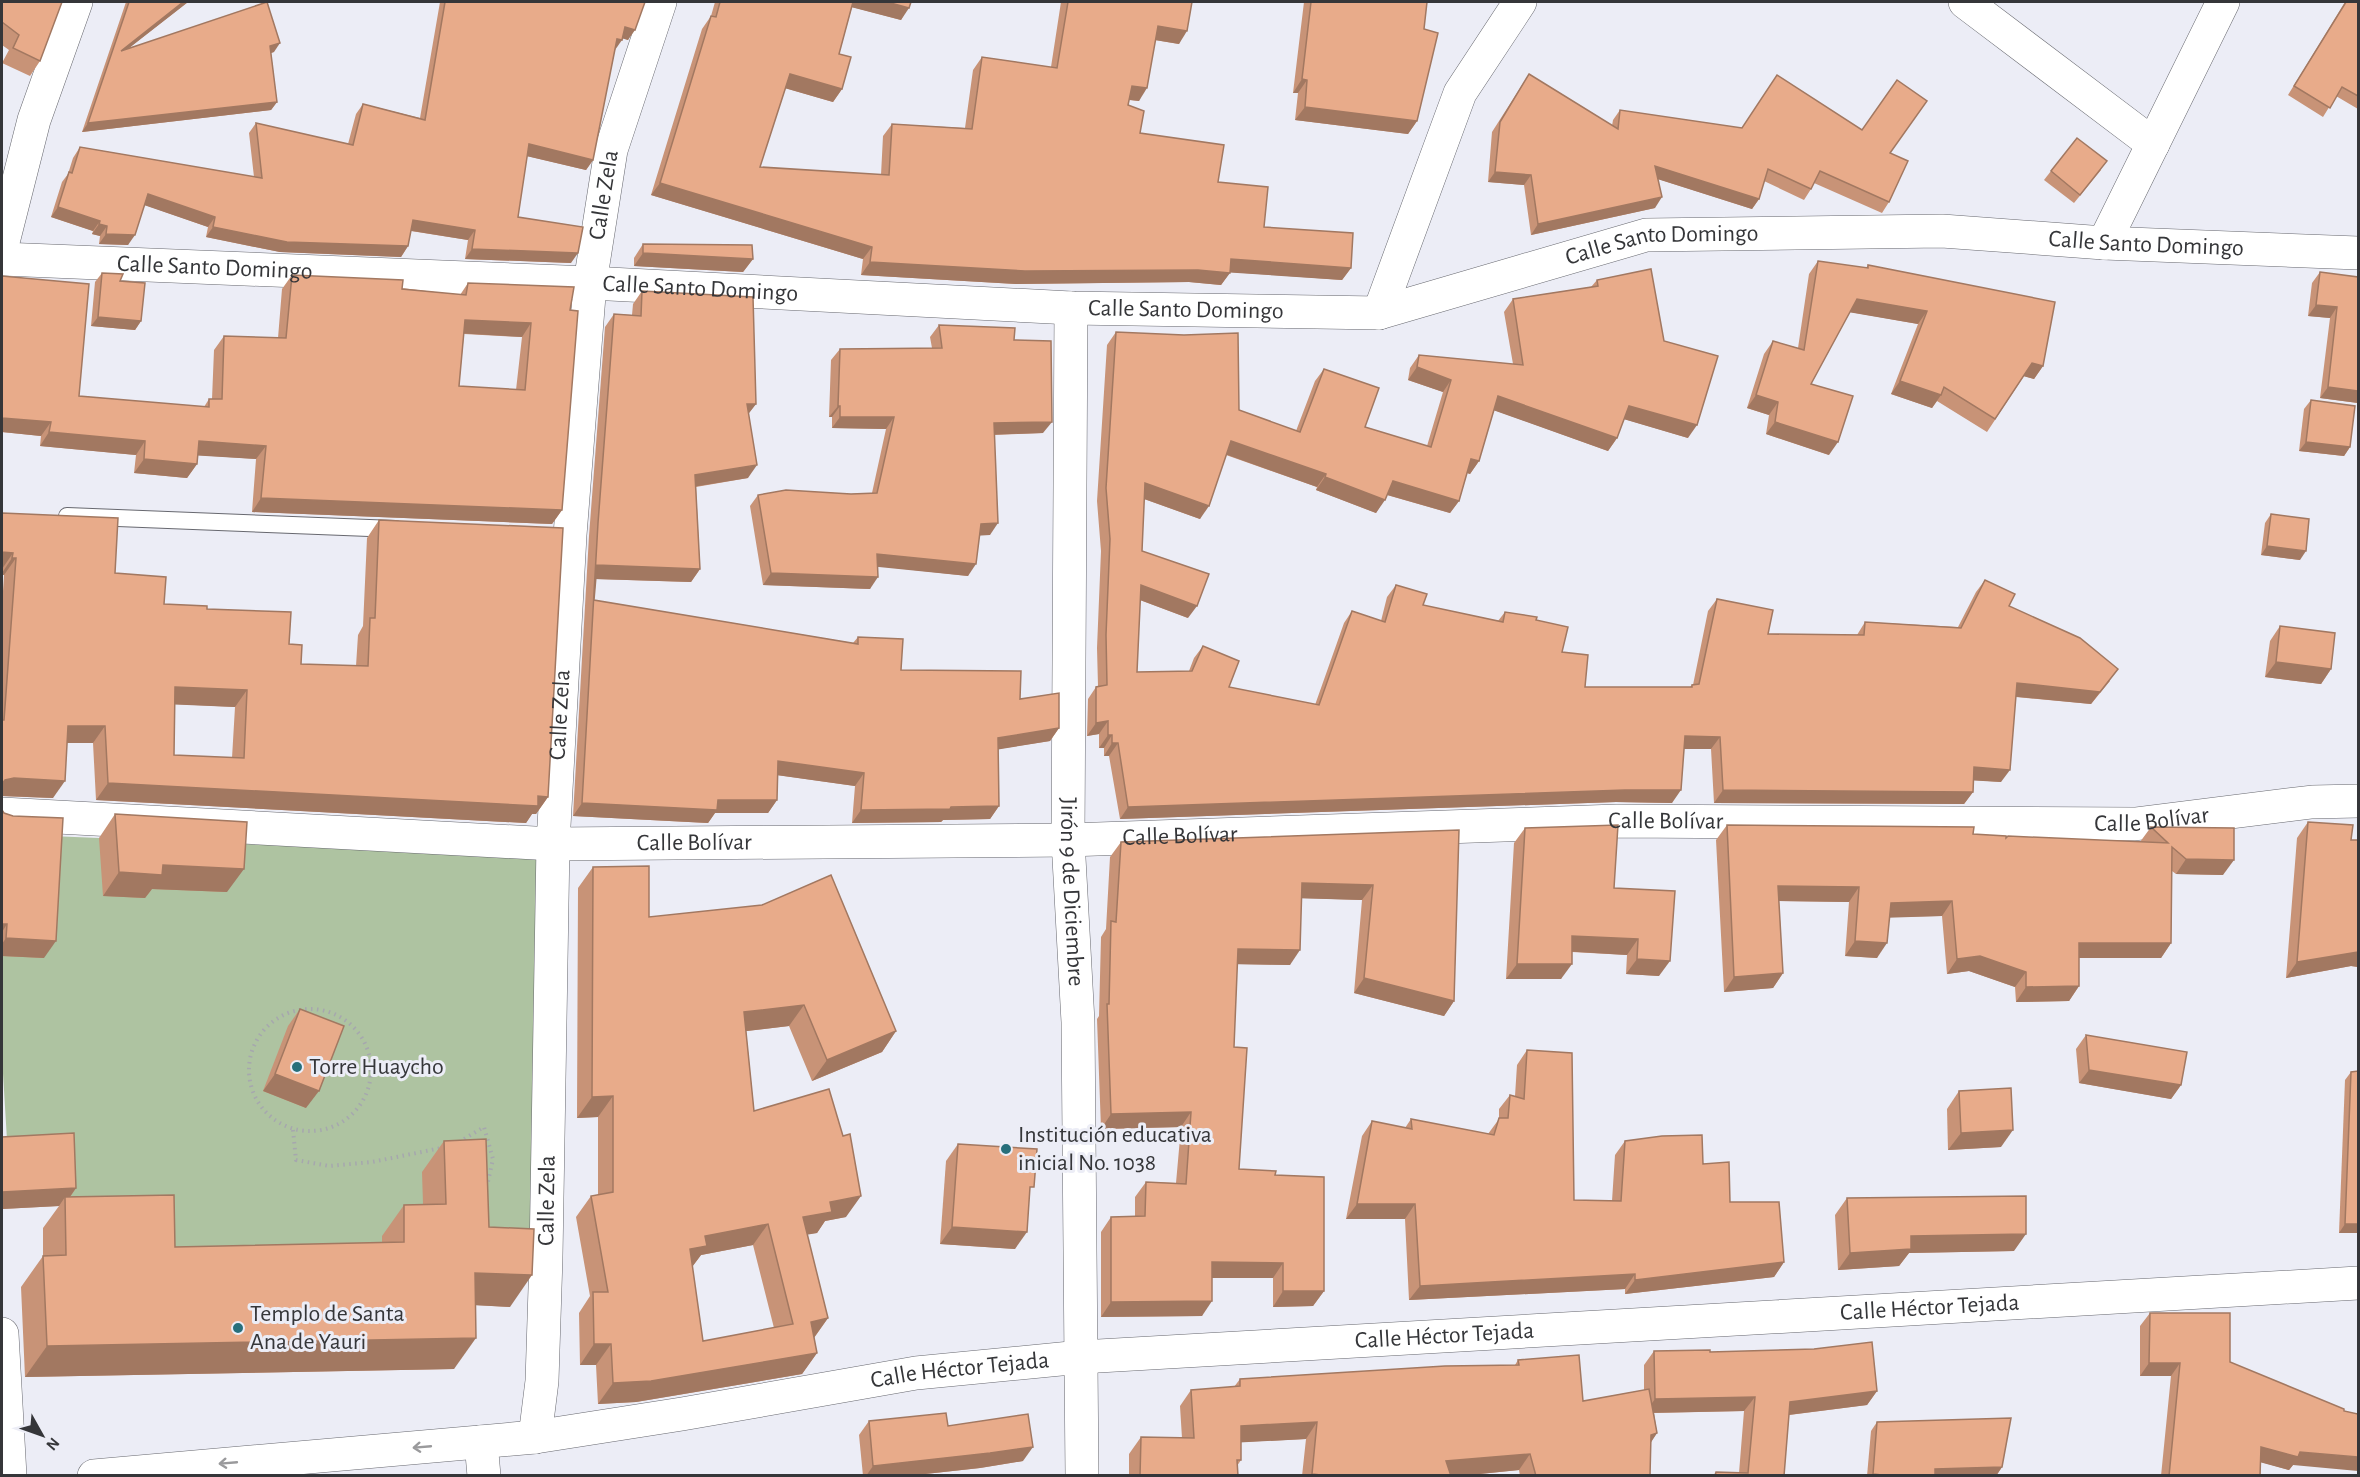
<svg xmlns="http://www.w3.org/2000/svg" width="2360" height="1477" font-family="'Alegreya Sans',sans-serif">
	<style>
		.green { fill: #aec3a1 }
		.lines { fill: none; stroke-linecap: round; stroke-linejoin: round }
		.service-casing { stroke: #67686f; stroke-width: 18 }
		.minor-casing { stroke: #67686f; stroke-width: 34 }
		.path { stroke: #a6a7ae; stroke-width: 4; stroke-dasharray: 1.5 4.5; stroke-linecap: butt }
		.service { stroke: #fff; stroke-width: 16 }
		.minor { stroke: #fff; stroke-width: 33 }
		.wall { fill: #c89377; fill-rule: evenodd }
		.shaded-wall { fill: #a27861 }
		.building { fill: #e8ab8a; stroke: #a27861; stroke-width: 1.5; fill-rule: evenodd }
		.oneway { stroke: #9a9a9c }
		.poi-dot { fill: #276f7b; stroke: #ecedf6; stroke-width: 2 }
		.labels { text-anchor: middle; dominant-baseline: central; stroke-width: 6; stroke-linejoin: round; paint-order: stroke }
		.street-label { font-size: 24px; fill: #353639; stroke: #ecedf6 }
		.poi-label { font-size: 24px; fill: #353639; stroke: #ecedf6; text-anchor: start }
	</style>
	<rect width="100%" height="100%" fill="#ecedf6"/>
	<polygon class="green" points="2,834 538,856 533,1267 170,1260 70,1205 72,1141 7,1140 2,1057"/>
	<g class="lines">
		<g class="service-casing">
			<polyline id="service" points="67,516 395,529"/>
		</g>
		<g class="minor-casing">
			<g id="minor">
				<polyline points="1965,2 2153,144"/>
				<polyline points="2104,243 2223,2"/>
				<polyline points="2,246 34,120 76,2"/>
				<path id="s1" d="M2 259 590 283 1071 308 1379 313 1646 235 1942 231 2104 243 2358 253"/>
				<path id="s2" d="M1071 308 1068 840 1078 1022 1082 1476"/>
				<polyline points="1379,313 1460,93 1520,2"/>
				<path id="s3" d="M2 814 553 844 1068 840 1617 821 2135 824 2312 802 2358 801"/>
				<polyline points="2,1334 10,1476"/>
				<path id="s4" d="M535 1437 542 1381 546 1257 553 844 570 535 590 283 611 150 660 2"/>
				<polyline points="481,1442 484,1476"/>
				<path id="s5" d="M94 1476 535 1437 682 1414 916 1373 1081 1357 2358 1283"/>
			</g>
		</g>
		<g class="path">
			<circle cx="310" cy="1070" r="61"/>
			<polyline points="293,1130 296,1160 329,1166 372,1162 441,1148"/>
			<polyline points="459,1142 484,1127 493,1159 487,1186"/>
		</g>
		<use href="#service" class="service"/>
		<use href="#minor" class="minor"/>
	</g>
	<g class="wall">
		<polygon points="2,2 40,61 30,76 2,63 9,50 2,45"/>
		<polygon points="126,2 188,2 129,48 274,52 271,53 277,102 271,110 82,132"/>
		<polygon points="440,2 645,2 628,40 622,38 615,49 593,160 586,170 527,156 518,217 571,263 465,259 468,240 411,231 408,246 401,257 280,252 206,237 208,227 145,205 128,245 99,244 100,236 92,234 93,231 51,217 62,182 68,174 73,158 80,147 254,177 249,133 256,123 348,144 356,114 363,104 420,118"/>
		<polygon points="715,2 911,2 901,20 852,7 839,54 842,89 833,102 785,88 760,167 881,175 883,136 892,124 965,128 973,70 982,57 1051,67 1061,2 1192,2 1179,44 1155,40 1139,101 1129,100 1128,105 1140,133 1218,182 1264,227 1351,268 1342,280 1230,272 1221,285 1189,282 1016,284 861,275 863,259 651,195 702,29 711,16"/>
		<polygon points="1304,2 1427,2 1424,29 1417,121 1408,134 1295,120 1298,93 1293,93"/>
		<polygon points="2345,2 2358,2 2358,109 2336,96 2323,117 2288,95"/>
		<polygon points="1529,74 1612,126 1613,120 1620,110 1890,153 1889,202 1882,213 1814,183 1811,189 1804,200 1764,181 1759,199 1752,209 1658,179 1655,208 1531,235 1524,185 1488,182 1492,132"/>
		<polygon points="2101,170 2074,203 2044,180 2051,171"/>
		<polygon points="643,244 753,259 743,272 634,266 634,258"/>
		<polygon points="1818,261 1866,268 1868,265 2043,366 2034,379 2024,376 1987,432 1937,401 1932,408 1891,394 1918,324 1850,312 1811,384 1829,455 1766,434 1769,415 1747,408 1764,354 1773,341 1798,348 1809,274"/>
		<polygon points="2320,272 2358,277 2358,403 2320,398 2330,318 2308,316 2312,283"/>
		<polygon points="102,273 120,281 141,321 135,330 91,326 95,282"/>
		<path d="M292 275 460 295 468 283 570 310 562 510 552 524 252 512 256 459 197 455V464L187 478 134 473 136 455 40 446 41 436 2 432 79 396 204 407 209 399H212L214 350 224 336 278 338 282 289ZM464 334 522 337 516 390 459 386Z"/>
		<polygon points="1597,280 1664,341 1688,438 1624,419 1617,438 1608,451 1494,410 1479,461 1470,474 1467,473 1459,501 1450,513 1387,495 1376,513 1316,490 1317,487 1226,455 1200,519 1144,499 1142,551 1188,618 1140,600 1137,672 1189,671 1194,658 1203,646 1229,687 1315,705 1344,623 1352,611 1381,621 1387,597 1396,585 1423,605 1498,621 1505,612 1536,620 1562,652 1585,687 1690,687 1692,685 1693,685 1708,611 1717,599 1768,634 1857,635 1865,622 1958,627 1976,592 1985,580 2009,606 2110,681 2091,704 2016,697 2001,782 1974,780 1973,792 1964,804 1714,803 1711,749 1684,749 1672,803 1616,802 1120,819 1109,756 1104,756 1104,748 1099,748 1099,734 1087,736 1088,699 1096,687 1098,686 1097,648 1101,551 1097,501 1107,345 1116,332 1239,410 1296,431 1315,381 1324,369 1365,427 1427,446 1443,392 1408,380 1410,368 1419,355 1513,364 1504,312 1513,299 1591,287"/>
		<polygon points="642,291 756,404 748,414 748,478 696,487 700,569 691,582 596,579 594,600 853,643 858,637 901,670 1020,699 1059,728 1050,741 998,749 999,806 990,819 943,820 941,822 852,823 855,786 777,775 777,800 768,813 715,813 708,823 573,816 589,536 605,327 614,314 632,315 633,304"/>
		<polygon points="939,325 1014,340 1043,433 994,435 990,535 980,535 968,576 877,566 870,589 763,585 750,506 758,495 851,494 872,493 886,429 832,428 832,417 829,417 831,360 840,349 932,348 930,337"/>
		<polygon points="2311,400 2350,447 2344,456 2299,451 2304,409"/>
		<path d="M2 513 115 573 164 604 207 609 289 644 301 664 356 666 358 635 363 626 367 538 379 520 548 797 536 814H532L526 823 96 800 93 743H67L53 798 2 796V607L4 575H2ZM174 704 235 707 232 758 174 755Z"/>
		<polygon points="2271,514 2300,560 2261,555 2265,523"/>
		<polygon points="2280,626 2331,669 2321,684 2265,677 2270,641"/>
		<polygon points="2,810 44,958 2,956"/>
		<polygon points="115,814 227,892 152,889 145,898 103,896 99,838"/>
		<polygon points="2308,822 2351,840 2358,840 2358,967 2351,966 2286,978 2297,838"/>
		<polygon points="1727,825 1973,834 2006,838 2140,842 2151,827 2223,875 2176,874 2172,871 2171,943 2161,958 2079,958 2079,986 2069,1001 2016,1002 2015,987 1969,971 1947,974 1942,916 1889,917 1877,958 1845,956 1849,902 1779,901 1783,973 1773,988 1724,992 1716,840"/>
		<polygon points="1525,828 1614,888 1659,976 1626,974 1627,955 1572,952 1561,979 1506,979 1514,843"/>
		<polygon points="1459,830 1454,1001 1444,1016 1354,993 1362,900 1301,898 1290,965 1237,964 1234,1047 1239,1169 1275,1175 1324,1291 1313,1306 1273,1307 1273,1278 1212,1278 1202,1316 1101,1317 1101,1232 1111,1217 1135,1217 1135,1197 1146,1182 1176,1183 1181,1127 1101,1129 1097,1019 1099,1016 1101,937 1106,929 1110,857 1121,842"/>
		<path d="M593 867 649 917 896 1031 882 1052 812 1081 789 1026 746 1031 754 1111 846 1217 825 1221 817 1233 807 1234 828 1318 814 1338 817 1353 802 1374 636 1402 598 1404 596 1365H580L579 1313 590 1296 576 1217 591 1196 598 1195V1117L577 1118 578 888ZM753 1245 774 1328 703 1341 692 1267 701 1255Z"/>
		<polygon points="300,1009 306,1108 263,1091 288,1026"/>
		<polygon points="2086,1035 2181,1085 2171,1099 2079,1083 2076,1049"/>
		<polygon points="1527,1050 1574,1200 1612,1201 1615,1155 1625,1141 1703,1164 1730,1202 1784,1262 1774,1277 1625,1294 1625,1289 1409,1300 1405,1219 1346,1219 1362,1136 1372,1121 1405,1128 1411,1119 1488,1134 1499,1119 1499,1109 1510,1095 1515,1096 1517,1065"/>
		<polygon points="2351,1072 2358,1233 2339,1233 2345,1080"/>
		<polygon points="1959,1091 2001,1147 1948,1150 1947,1109"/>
		<polygon points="2,1137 76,1188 70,1197 175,1247 382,1243 382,1236 404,1205 423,1204 422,1172 444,1141 489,1227 510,1307 475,1305 454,1369 25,1377 21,1287 43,1256 43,1228 59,1206 2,1209"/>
		<polygon points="958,1144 1029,1194 1015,1249 940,1244 946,1161"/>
		<polygon points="1847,1198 2014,1251 1909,1253 1899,1266 1838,1270 1835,1215"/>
		<polygon points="2150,1313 2230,1362 2293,1465 2289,1470 2261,1462 2260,1476 2161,1476 2171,1376 2140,1376 2140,1326"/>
		<polygon points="1654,1351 1710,1352 1877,1391 1867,1405 1789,1415 1784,1476 1713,1476 1716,1472 1739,1473 1744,1411 1654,1413 1657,1433 1650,1443 1650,1476 1520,1476 1519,1470 1460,1476 1302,1476 1306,1439 1241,1442 1241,1460 1237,1466 1238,1476 1129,1476 1129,1454 1141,1437 1182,1438 1180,1406 1191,1390 1234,1387 1240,1379 1515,1365 1518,1360 1583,1401 1644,1390 1644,1365"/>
		<polygon points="869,1421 948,1426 1023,1461 980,1468 907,1476 863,1476 859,1435"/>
		<polygon points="1877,1422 2002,1467 1996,1476 1867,1476 1871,1431"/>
	</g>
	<g class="shaded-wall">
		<polygon points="183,2 188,2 115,59 121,51"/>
		<polygon points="850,2 887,2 909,8 901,20 847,6"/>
		<polygon points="1158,26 1187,31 1179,44 1149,39"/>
		<polygon points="625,27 635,30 628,40 618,37"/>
		<polygon points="617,39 622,40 615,50"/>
		<polygon points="280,43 274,52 264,55 270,46"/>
		<polygon points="790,74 842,89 833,102 781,87"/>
		<polygon points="1302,79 1307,80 1298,93 1293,93"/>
		<polygon points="1132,86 1147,88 1139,101 1123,99"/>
		<polygon points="277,102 271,110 82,132 88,123"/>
		<polygon points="1305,107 1417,121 1408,134 1295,120"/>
		<polygon points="529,144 593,160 586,170 522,155"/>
		<polygon points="1655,166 1759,199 1752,209 1648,176"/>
		<polygon points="1495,172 1531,175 1524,185 1488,182"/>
		<polygon points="660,183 872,247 863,259 651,195"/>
		<polygon points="148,194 215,217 208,227 141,204"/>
		<polygon points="1662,197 1655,208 1531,235 1538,224"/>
		<polygon points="58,207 100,221 93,231 51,217"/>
		<polygon points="413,220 475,230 468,240 406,230"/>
		<polygon points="99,224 107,226 100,236 92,234"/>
		<polygon points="213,227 408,246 401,257 280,252 206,237"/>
		<polygon points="106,234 135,235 128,245 99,244"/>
		<polygon points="472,249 578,253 571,263 465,259"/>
		<polygon points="643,253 753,259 743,272 634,266"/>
		<polygon points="1231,259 1351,268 1342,280 1222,272"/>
		<polygon points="870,262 1198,270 1230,273 1221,285 1189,282 1016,284 861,275"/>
		<polygon points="1857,299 1927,311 1918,324 1848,312"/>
		<polygon points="2316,305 2337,307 2330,318 2308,316"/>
		<polygon points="98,317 141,321 135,330 91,326"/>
		<polygon points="465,320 531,323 522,337 455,333"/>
		<polygon points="2032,363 2043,366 2034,379 2023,376"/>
		<polygon points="1417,367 1451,380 1443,392 1408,380"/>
		<polygon points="1900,381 1941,395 1932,408 1891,394"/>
		<polygon points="2328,387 2358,391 2358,403 2320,398"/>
		<polygon points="1756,395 1778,402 1769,415 1747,408"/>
		<polygon points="1498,396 1617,438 1608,451 1490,409"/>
		<polygon points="747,404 756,404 746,417"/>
		<polygon points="838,406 840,406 832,417 829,417"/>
		<polygon points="1629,406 1697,425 1688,438 1620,418"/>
		<polygon points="840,417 894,417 886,429 832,428"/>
		<polygon points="2,418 51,422 41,436 2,432"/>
		<polygon points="1052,422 1043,433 985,435 994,423"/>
		<polygon points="1775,422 1838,442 1829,455 1766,434"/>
		<polygon points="49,432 145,441 136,455 40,446"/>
		<polygon points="199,441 266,446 256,459 189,455"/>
		<polygon points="1231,441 1326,474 1317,487 1222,453"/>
		<polygon points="2306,442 2350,447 2344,456 2299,451"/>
		<polygon points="144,459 197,464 187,478 134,473"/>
		<polygon points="1471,459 1479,461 1470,474 1462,471"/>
		<polygon points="757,465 748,478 686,488 695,475"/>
		<polygon points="1325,477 1385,500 1376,513 1316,490"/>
		<polygon points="1393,481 1459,501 1450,513 1384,494"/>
		<polygon points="1145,483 1209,506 1200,519 1136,496"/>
		<polygon points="261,498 562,510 552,524 252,512"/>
		<polygon points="998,523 990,535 973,536 981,524"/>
		<polygon points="2267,546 2306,551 2300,560 2261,555"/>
		<polygon points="2,552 13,553 2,569"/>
		<polygon points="877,554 976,564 968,576 869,566"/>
		<polygon points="12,558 16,558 4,575 2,575 2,573"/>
		<polygon points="597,565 700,569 691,582 595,579"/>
		<polygon points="771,573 878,577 870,589 763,585"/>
		<polygon points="1141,585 1197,606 1188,618 1132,597"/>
		<polygon points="2276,662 2331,669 2321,684 2265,677"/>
		<polygon points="2118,669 2091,704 2008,696 2017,683"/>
		<polygon points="175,687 247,690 235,707 163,704"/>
		<polygon points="1108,721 1099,734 1087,736 1096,723"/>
		<polygon points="68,726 105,726 93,743 56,743"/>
		<polygon points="1059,728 1050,741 989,751 998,738"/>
		<polygon points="1108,735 1112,735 1104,748 1099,748"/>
		<polygon points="1685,736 1720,737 1711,749 1676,749"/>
		<polygon points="1112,743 1118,743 1109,756 1104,756"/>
		<polygon points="778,761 864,773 855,786 769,774"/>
		<polygon points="1974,767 2010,770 2001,782 1965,780"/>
		<polygon points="14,778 65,781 53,798 2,796 2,784 5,780"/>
		<polygon points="108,783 538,796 548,797 536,814 532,814 526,823 96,800"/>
		<polygon points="1625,790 1681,790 1672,803 1616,802 1120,819 1128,807"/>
		<polygon points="1723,790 1973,792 1964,804 1714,803"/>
		<polygon points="718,800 777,800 768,813 715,813 708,823 573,816 582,803"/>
		<polygon points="999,806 990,819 943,820 941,822 852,823 861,810"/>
		<polygon points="2186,859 2234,860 2223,875 2176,874"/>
		<polygon points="163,865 244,869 227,892 152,889 145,898 103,896 119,872"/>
		<polygon points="1302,883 1373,885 1362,900 1291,898"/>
		<polygon points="1778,886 1859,887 1849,902 1768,901"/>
		<polygon points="1952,901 1942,916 1880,918 1891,903"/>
		<polygon points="2,924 7,924 2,932"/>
		<polygon points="1572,936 1638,939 1627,955 1561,951"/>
		<polygon points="6,938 56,941 44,958 2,956 2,944"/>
		<polygon points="1855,941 1887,943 1877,958 1845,956"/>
		<polygon points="2079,943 2171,943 2161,958 2068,958"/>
		<polygon points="1238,949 1300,950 1290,965 1227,964"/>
		<polygon points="2358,952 2358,967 2351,966 2286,978 2297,962"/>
		<polygon points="1980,956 2026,972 2015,987 1969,971 1947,974 1957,959"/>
		<polygon points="1637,959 1670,961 1659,976 1626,974"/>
		<polygon points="1517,964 1572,964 1561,979 1506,979"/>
		<polygon points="1783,973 1773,988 1724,992 1734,977"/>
		<polygon points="1364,978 1454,1001 1444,1016 1354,993"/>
		<polygon points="2079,986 2069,1001 2016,1002 2026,987"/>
		<polygon points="804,1005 789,1026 730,1033 744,1012"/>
		<polygon points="896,1031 882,1052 812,1081 827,1060"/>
		<polygon points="2089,1070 2181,1085 2171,1099 2079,1083"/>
		<polygon points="275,1074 319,1091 306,1108 263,1091"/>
		<polygon points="613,1096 598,1117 577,1118 592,1097"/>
		<polygon points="1191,1112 1181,1127 1101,1129 1111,1114"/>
		<polygon points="2013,1130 2001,1147 1948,1150 1961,1133"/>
		<polygon points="76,1188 65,1204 65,1197 59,1206 2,1209 2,1192"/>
		<polygon points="861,1196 846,1217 825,1221 817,1233 788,1238 803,1217 830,1202"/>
		<polygon points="1357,1204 1415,1204 1405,1219 1346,1219"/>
		<polygon points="768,1224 753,1245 701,1255 692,1267 690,1249 705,1236"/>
		<polygon points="2345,1224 2358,1224 2358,1233 2339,1233"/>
		<polygon points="952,1227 1027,1232 1015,1249 940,1244"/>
		<polygon points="2026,1234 2014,1251 1909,1253 1899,1266 1838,1270 1850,1253 1911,1236"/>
		<polygon points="1212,1262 1283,1263 1273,1278 1202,1278"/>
		<polygon points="1784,1262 1774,1277 1625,1294 1635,1280"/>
		<polygon points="475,1273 532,1275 510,1307 453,1304"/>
		<polygon points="1635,1274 1625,1289 1409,1300 1420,1286"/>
		<polygon points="1283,1291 1324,1291 1313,1306 1273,1307"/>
		<polygon points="1212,1301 1202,1316 1101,1317 1111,1302"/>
		<polygon points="828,1318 813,1339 811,1322"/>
		<polygon points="476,1338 454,1369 25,1377 47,1346"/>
		<polygon points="594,1344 611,1344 596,1365 580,1365"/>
		<polygon points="817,1353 802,1374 636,1402 598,1404 613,1383"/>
		<polygon points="2149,1363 2180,1363 2171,1376 2140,1376"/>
		<polygon points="1877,1391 1867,1405 1780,1416 1790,1402"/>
		<polygon points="1755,1397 1744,1411 1645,1413 1655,1399"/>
		<polygon points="1317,1422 1306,1439 1230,1443 1241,1426"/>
		<polygon points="1657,1433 1646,1450 1651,1435"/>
		<polygon points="1033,1447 1023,1461 980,1468 907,1476 866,1476 873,1466"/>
		<polygon points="2261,1447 2300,1452 2358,1457 2358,1471 2293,1465 2289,1470 2252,1460"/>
		<polygon points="1530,1454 1519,1470 1460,1476 1436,1476 1446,1461"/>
		<polygon points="2002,1467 1996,1476 1931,1476 1935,1469"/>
		<polygon points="1312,1474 1330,1476 1311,1476"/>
		<polygon points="1873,1474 1891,1475 1872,1476"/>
	</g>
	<g class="building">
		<polygon points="2,2 62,2 40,61 13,48 19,35 2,22"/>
		<polygon points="129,2 183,2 121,51 267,2 280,43 270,46 277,102 88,123"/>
		<polygon points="445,2 645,2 635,30 625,27 622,40 617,39 593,160 529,144 518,217 583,227 578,253 472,249 475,230 413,220 408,246 287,242 213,227 215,217 148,194 135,235 106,234 107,226 99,224 100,221 58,207 69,172 72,173 80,147 262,178 256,123 353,145 363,104 425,120"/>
		<polygon points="720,2 853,2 839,54 851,57 842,89 790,74 760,167 889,175 892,124 972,129 982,57 1057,68 1068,2 1192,2 1187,31 1158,26 1147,88 1132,86 1128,105 1144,111 1140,133 1224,145 1218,182 1268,187 1264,227 1353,233 1351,268 1231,259 1230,273 1198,270 1025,271 870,262 872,247 660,183 711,16 716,17"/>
		<polygon points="887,2 911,2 909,8"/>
		<polygon points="1311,2 1427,2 1424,29 1438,33 1417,121 1305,107 1307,80 1302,79"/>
		<polygon points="2346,2 2358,2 2358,96 2342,87 2330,108 2294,86"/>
		<polygon points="1529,74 1618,129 1620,110 1742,128 1777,75 1862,130 1897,80 1927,101 1890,153 1908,161 1889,202 1820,171 1811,189 1768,169 1759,199 1655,166 1662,197 1538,224 1531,175 1495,172 1500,122"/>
		<polygon points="2077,138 2107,161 2080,195 2051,171"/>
		<polygon points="643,244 752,245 753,259 643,253"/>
		<polygon points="1818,261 1868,268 1868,265 2055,302 2043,366 2032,363 1995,419 1944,387 1941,395 1900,381 1927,311 1857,299 1811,384 1853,396 1838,442 1775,422 1778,402 1756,395 1773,341 1804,350"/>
		<polygon points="1651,269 1664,341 1718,356 1697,425 1629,406 1617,438 1498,396 1479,461 1471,459 1459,501 1393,481 1385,500 1325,477 1326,474 1231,441 1209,506 1145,483 1142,551 1209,574 1197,606 1141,585 1137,672 1192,671 1203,646 1239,661 1229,687 1319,705 1352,611 1385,622 1396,585 1427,594 1423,605 1503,622 1505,612 1537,617 1536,620 1568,627 1562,652 1588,655 1585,687 1692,687 1692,685 1699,684 1717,599 1773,610 1768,634 1864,635 1865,622 1961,628 1985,580 2015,594 2009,606 2080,638 2118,669 2100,692 2017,683 2010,770 1974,767 1973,792 1723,790 1720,737 1685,736 1681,790 1625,790 1128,807 1118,743 1112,743 1112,735 1108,735 1108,721 1096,723 1096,687 1107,685 1106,635 1110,539 1106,488 1116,332 1184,335 1238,333 1239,410 1300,432 1324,369 1379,388 1365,427 1431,447 1451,380 1417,367 1419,355 1523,365 1513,299 1598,286 1597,280"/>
		<polygon points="2320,272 2358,277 2358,391 2328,387 2337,307 2316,305"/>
		<polygon points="102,273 123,274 120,281 145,283 141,321 98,317"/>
		<path d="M292 275 403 280 402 289 466 295 468 283 574 287 570 310 578 311 562 510 261 498 266 446 199 441 197 464 144 459 145 441 49 432 51 422 2 418V276L89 284 79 396 209 407V399H222L224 336 286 338ZM465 320 531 323 525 390 459 386Z"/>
		<polygon points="642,291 753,297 756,404 747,404 757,465 695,475 700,569 597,565 594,600 858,644 858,637 903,639 901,670 1021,671 1020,699 1059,693 1059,728 998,738 999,806 951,807 950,809 861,810 864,773 778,761 777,800 718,800 717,810 582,803 598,523 614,314 641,316"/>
		<polygon points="939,325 1015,328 1014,340 1051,341 1052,422 994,423 998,523 981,524 976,564 877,554 878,577 771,573 758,495 786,490 851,494 877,493 894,417 840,417 840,406 838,406 840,349 942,348"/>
		<polygon points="2311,400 2355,406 2350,447 2306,442"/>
		<path d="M2 513 118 518 115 573 166 577 164 604 207 606V609L291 612 289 644 302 645 301 664 368 666 370 618H375L379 520 563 528 548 797 538 796V806L108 783 105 726H68L65 781 14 778 5 780 2 784V720H4L16 558H12L13 553 2 552ZM175 687 247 690 244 758 174 755Z"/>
		<polygon points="2271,514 2309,519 2306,551 2267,546"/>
		<polygon points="2280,626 2335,633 2331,669 2276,662"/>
		<polygon points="2,810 4,813 13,816 63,818 56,941 6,938 7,924 2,924"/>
		<polygon points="115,814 247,822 244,869 163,865 162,875 119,872"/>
		<polygon points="2308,822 2353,825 2351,840 2358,840 2358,952 2297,962"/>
		<polygon points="1618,825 1614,888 1675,891 1670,961 1637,959 1638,939 1572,936 1572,964 1517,964 1525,828"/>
		<polygon points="1727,825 1974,827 1973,834 2006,836 2006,838 2008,836 2168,843 2151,827 2234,828 2234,860 2186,859 2172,847 2171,943 2079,943 2079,986 2026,987 2026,972 1980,956 1957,959 1952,901 1891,903 1887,943 1855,941 1859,887 1778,886 1783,973 1734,977"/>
		<polygon points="1459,830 1454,1001 1364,978 1373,885 1302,883 1300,950 1238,949 1234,1047 1247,1048 1239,1169 1276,1171 1275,1175 1324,1177 1324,1291 1283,1291 1283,1263 1212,1262 1212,1301 1111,1302 1111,1217 1145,1216 1146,1182 1186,1184 1191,1112 1111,1114 1107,1004 1109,1004 1111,921 1116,922 1121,842"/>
		<path d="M649 866V917L762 905 831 875 896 1031 827 1060 804 1005 744 1012 754 1111 829 1089 843 1136 850 1134 861 1196 830 1202 832 1212 803 1217 828 1318 811 1322 817 1353 651 1381 613 1383 611 1344H594L593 1292H608L591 1196 613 1192V1096L592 1097 593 867ZM768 1224 793 1324 703 1341 690 1249 707 1246 705 1236Z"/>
		<polygon points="300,1009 344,1026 319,1091 275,1074"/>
		<polygon points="2086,1035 2187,1052 2181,1085 2089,1070"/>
		<polygon points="1527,1050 1572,1053 1574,1200 1621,1201 1625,1141 1662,1136 1702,1135 1703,1164 1729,1162 1730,1202 1779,1202 1784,1262 1635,1280 1635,1274 1420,1286 1415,1204 1357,1204 1372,1121 1412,1129 1411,1119 1494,1135 1499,1118 1508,1118 1510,1095 1524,1099"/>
		<polygon points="2358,1071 2358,1224 2345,1224 2351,1072"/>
		<polygon points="2011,1088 2013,1130 1961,1133 1959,1091"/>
		<polygon points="74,1133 76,1188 2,1192 2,1137"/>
		<polygon points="486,1139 489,1227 534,1229 532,1275 475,1273 476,1338 47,1346 43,1256 66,1255 65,1197 174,1195 175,1247 404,1242 404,1205 446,1204 444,1141"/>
		<polygon points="958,1144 1037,1149 1034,1187 1030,1187 1027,1232 952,1227"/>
		<polygon points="2026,1196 2026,1234 1911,1236 1911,1249 1850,1253 1847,1198"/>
		<polygon points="2150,1313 2230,1313 2230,1362 2344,1409 2344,1411 2358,1414 2358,1457 2300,1452 2298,1457 2261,1447 2260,1476 2169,1476 2180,1363 2149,1363"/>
		<polygon points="1872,1342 1877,1391 1790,1402 1784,1476 1715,1476 1716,1472 1748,1473 1755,1397 1655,1399 1654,1351 1710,1350 1710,1352 1814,1349"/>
		<polygon points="1579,1355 1583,1401 1649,1389 1657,1433 1651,1435 1650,1476 1536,1476 1530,1454 1446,1461 1451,1476 1330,1476 1312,1474 1317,1422 1241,1426 1241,1460 1237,1460 1238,1476 1140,1476 1141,1437 1194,1438 1191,1390 1240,1386 1240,1379 1445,1366 1519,1365 1518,1360"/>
		<polygon points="946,1413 948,1426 1028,1414 1033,1447 990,1453 873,1466 869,1421"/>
		<polygon points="2011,1418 2002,1467 1935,1469 1935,1476 1891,1476 1873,1474 1877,1422"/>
	</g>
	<defs><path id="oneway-shaft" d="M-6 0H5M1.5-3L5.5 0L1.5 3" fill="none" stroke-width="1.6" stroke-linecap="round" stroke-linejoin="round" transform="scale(1.5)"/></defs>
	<g class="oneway">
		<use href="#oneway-shaft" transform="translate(422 1447) rotate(175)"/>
		<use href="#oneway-shaft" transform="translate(228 1463) rotate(175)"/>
	</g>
	<g class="poi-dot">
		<circle cx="297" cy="1067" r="6"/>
		<circle cx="1006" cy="1149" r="6"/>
		<circle cx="238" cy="1328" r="6"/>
	</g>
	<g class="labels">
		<g class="street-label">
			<text stroke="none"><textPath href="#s4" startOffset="1245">Calle Zela</textPath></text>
			<text stroke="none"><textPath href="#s1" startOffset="2157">Calle Santo Domingo</textPath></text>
			<text stroke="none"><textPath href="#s1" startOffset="1671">Calle Santo Domingo</textPath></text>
			<text stroke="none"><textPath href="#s1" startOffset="213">Calle Santo Domingo</textPath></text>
			<text stroke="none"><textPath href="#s1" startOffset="699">Calle Santo Domingo</textPath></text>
			<text stroke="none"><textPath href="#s1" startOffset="1185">Calle Santo Domingo</textPath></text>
			<text stroke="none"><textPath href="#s4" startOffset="723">Calle Zela</textPath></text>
			<text stroke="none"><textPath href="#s3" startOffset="2151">Calle Bolívar</textPath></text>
			<text stroke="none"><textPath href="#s3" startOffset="1665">Calle Bolívar</textPath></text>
			<text stroke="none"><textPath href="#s3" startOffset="1179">Calle Bolívar</textPath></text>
			<text stroke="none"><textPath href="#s3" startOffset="693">Calle Bolívar</textPath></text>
			<text stroke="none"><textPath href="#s2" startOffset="584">Jirón 9 de Diciembre</textPath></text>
			<text stroke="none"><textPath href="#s4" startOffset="237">Calle Zela</textPath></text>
			<text stroke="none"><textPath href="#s5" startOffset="1845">Calle Héctor Tejada</textPath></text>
			<text stroke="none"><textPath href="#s5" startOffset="1359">Calle Héctor Tejada</textPath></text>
			<text stroke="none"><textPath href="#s5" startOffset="873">Calle Héctor Tejada</textPath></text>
		</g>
		<g class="poi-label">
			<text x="309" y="1067">Torre Huaycho</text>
			<text x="1018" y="1135">Institución educativa<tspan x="1018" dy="28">inicial No. 1038</tspan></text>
			<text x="250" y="1314">Templo de Santa<tspan x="250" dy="28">Ana de Yauri</tspan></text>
		</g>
	</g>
	<rect width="2360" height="1477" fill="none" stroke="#353639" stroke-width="6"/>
	<g transform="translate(42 1435) rotate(130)" stroke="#ecedf6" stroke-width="4.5" paint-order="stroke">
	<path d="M0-4.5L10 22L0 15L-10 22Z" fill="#353639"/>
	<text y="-9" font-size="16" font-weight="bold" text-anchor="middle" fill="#353639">N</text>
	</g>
</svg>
